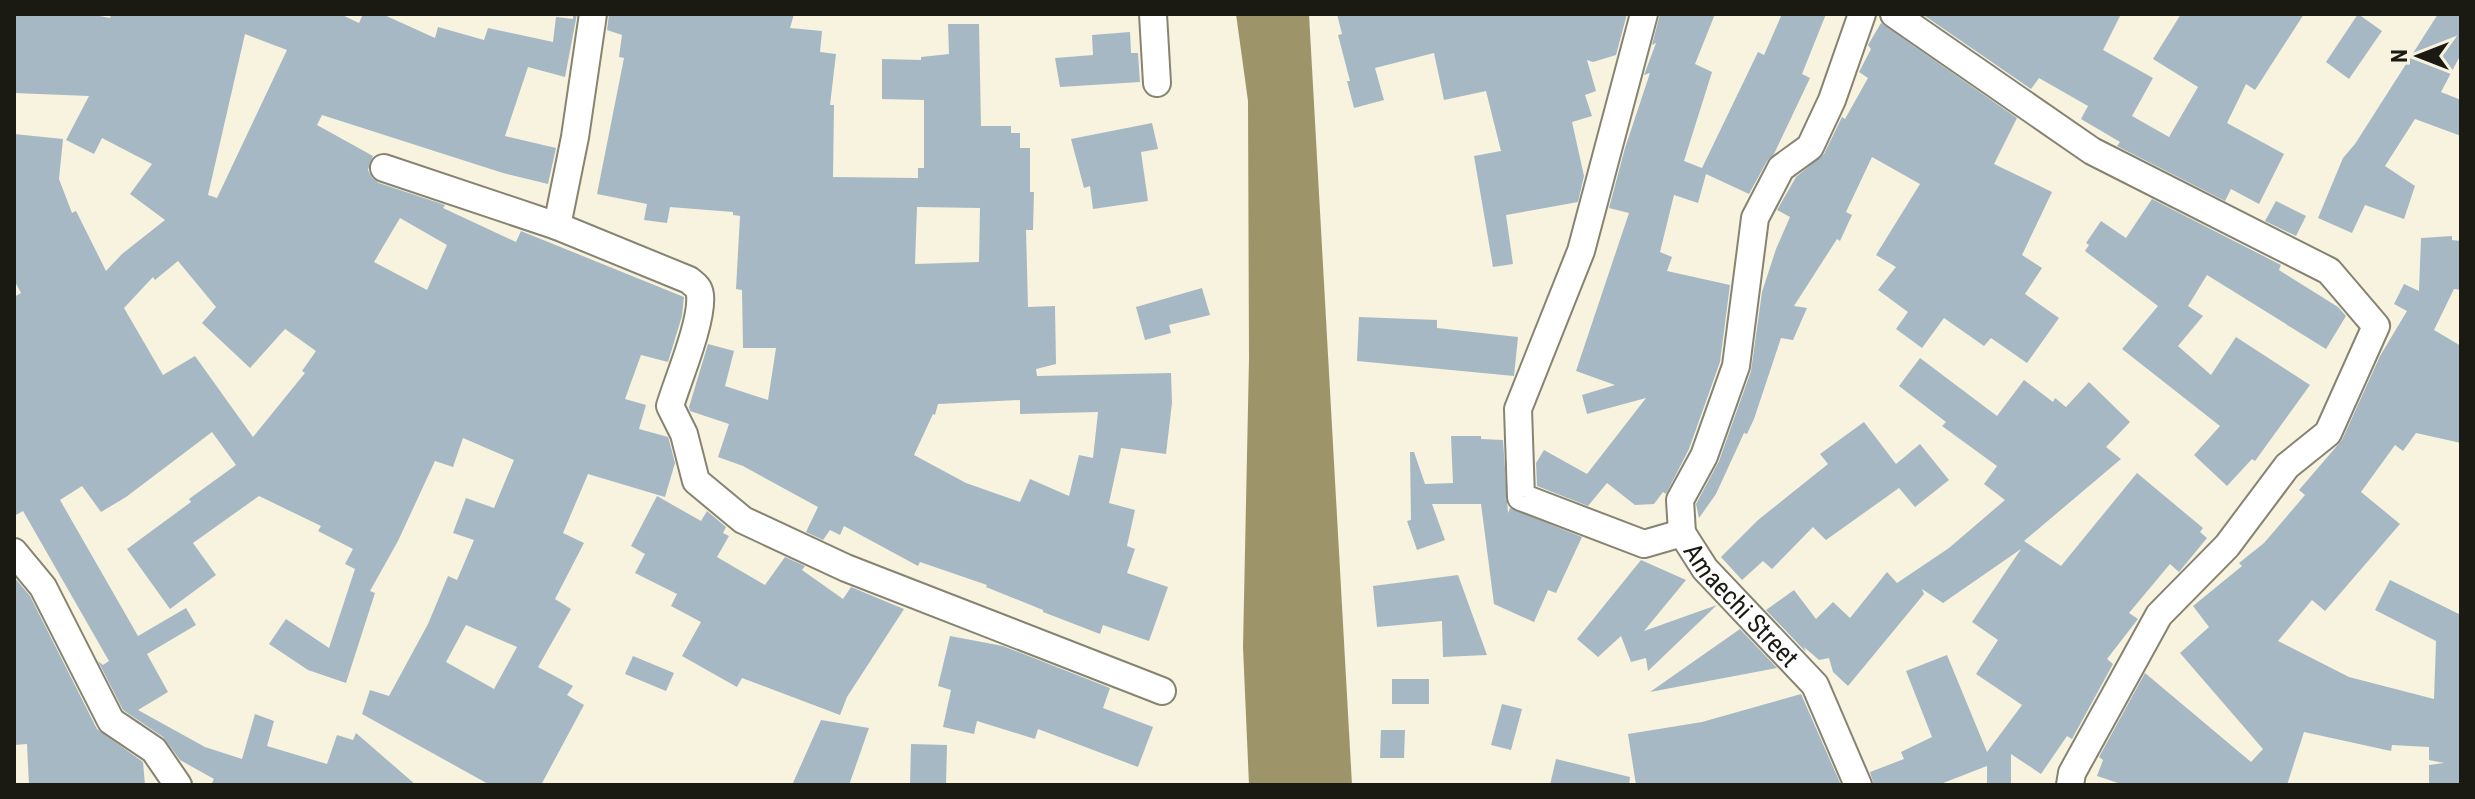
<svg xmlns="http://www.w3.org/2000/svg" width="2475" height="799" font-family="'Roboto Condensed',sans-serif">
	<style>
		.water { fill: #9d9569 }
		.building { fill: #a7b8c5; fill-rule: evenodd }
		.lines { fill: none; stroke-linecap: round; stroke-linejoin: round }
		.minor-casing { stroke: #868371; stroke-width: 30 }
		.minor { stroke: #fff; stroke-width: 26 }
		.labels { text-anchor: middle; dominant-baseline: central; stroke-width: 6; stroke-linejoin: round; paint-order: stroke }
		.street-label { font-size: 26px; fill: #1a1912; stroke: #f7f3df }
	</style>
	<rect width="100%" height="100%" fill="#f7f3df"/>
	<polygon class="water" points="1236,14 1309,14 1352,785 1249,785 1243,647 1249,359 1248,101"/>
	<g class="building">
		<path d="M14 14H89L110 18 111 14H340L359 23 363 14H382L435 38 438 27 484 40 488 28 553 42 556 17 573 19V14H577L565 77 528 67 505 136 556 148 548 184 503 173 322 115 317 125 373 156 368 170 372 178 379 183 445 205 443 208 516 242 521 231 684 297 682 316 668 362 641 355 625 399 646 405 639 429 668 437 669 440 675 463 665 497 588 474 563 533 584 543 555 599 571 609 538 667 573 686 567 695 584 705 541 785H490L362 714 370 690 389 696 428 624 448 576 457 580 474 540 453 533 466 498 494 508 514 460 463 438 453 467 435 461 398 541 370 591 375 593 346 683 308 670 269 644 286 619 329 648 355 569 345 564 353 549 318 531 321 526 259 496 193 543 216 575 170 609 127 549 191 502 189 499 236 465 212 432 126 497 101 512 82 486 60 500 138 636 186 608 196 625 147 654 168 692 138 710 205 747 242 759 255 714 274 721 267 746 327 764 337 735 353 740 356 733 416 785H211L214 779 180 760 163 737 123 710 98 661 103 665 109 661 23 511 14 516V297L21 293 14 280V134L63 139 59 179 72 213 76 211 106 271 122 254 165 220 130 194 152 164 102 138 94 154 66 140 89 96 14 93ZM245 34 287 50 217 198 208 195ZM400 218 447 245 427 290 374 262ZM178 261 216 307 202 323 250 368 285 329 316 351 302 371 305 373 253 437 195 356 163 375 124 308 153 277 155 280ZM466 625 517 647 494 689 446 662Z"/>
		<path d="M609 14H794L790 28 822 31 820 52 836 54 830 105H834L833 177 918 178V168H924V100L882 99V59L921 60V57L949 54 948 24H979L981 126H1011V133H1020V148H1030V192H1034L1033 230H1026L1028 307 1055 306 1056 364 1036 369 1037 376 1171 373 1172 403 1166 454 1121 448 1109 503 1135 510 1127 546 1135 549 1127 573 1168 587 1149 641 1103 625 1100 634 1043 612V610L986 587 987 585 920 562 918 566 844 526 840 535 830 530 823 540 806 532 818 507 743 466 718 457 729 424 690 411 689 407 708 344 734 351 725 386 768 400 776 348H743L742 290 736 289 740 216 733 215V212L670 207 667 223 644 220 647 204 597 194 624 58 619 57 622 35 607 30ZM917 207 980 208 979 262 915 264ZM1020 400V414L1098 412 1093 458 1079 455 1069 496 1030 479 1020 502 966 483 914 455 933 414 935 415 938 404Z"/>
		<polygon points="1337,14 1627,14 1616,55 1593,62 1587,60 1596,91 1585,95 1592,116 1572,122 1584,176 1578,202 1506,215 1513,264 1493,267 1474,156 1501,151 1486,91 1444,100 1434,53 1375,68 1384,100 1354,108 1347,81 1350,81 1338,35 1342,34"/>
		<polygon points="1660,14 1715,14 1695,64 1712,72 1684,161 1702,168 1758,52 1764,55 1782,14 1826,14 1802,74 1810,78 1774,154 1767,161 1749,194 1706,174 1698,203 1674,195 1660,252 1672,257 1667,271 1730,285 1720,362 1689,449 1666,494 1663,492 1654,504 1635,505 1607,483 1588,506 1537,486 1536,463 1544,450 1587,474 1646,398 1587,414 1582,395 1615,385 1576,371 1629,213 1609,208 1625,148 1650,73 1644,75 1656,43 1652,45"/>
		<polygon points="1922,14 2121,14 2103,50 2153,78 2132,116 2169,137 2198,87 2153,59 2181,14 2304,14 2255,90 2246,84 2227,123 2284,154 2259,204 2231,189 2225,201 2117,146 2120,142 2081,119 2088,106 2039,78 2031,89"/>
		<polygon points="2358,14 2382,31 2349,79 2326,62"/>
		<polygon points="2438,14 2461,14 2461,54 2441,92 2461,100 2461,136 2415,119 2385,166 2415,186 2404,219 2365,205 2352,233 2318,218 2343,158 2355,144"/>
		<polygon points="1881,23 2017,118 1994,164 2052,192 2022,255 2042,268 2025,294 2059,318 2027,363 1991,338 1984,346 1944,318 1922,348 1896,329 1908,312 1878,290 1896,267 1876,255 1920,184 1872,157 1846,212 1852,215 1840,241 1837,239 1794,306 1807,308 1793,340 1781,338 1754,419 1747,434 1744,433 1716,494 1699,518 1696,504 1719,461 1751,371 1762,292 1776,249 1790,217 1777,210 1796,177 1824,154 1842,117 1845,119 1868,78 1859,72 1871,49 1868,45"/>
		<polygon points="1130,32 1131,53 1138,53 1140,82 1060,87 1055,58 1093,55 1092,35"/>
		<polygon points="1152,123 1158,149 1141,152 1148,201 1093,209 1090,186 1084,188 1071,139"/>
		<polygon points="2152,199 2281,265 2279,270 2338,307 2346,316 2326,349 2207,275 2188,306 2203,316 2178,346 2211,375 2236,337 2310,385 2255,461 2252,459 2227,486 2194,455 2220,426 2122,349 2158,306 2085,251 2089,245 2086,243 2101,221 2126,238"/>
		<polygon points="2276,201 2306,216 2296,236 2265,221"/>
		<polygon points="2452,236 2452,240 2461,241 2461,290 2454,289 2434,330 2461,346 2461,443 2416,433 2403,451 2395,445 2361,492 2400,524 2325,611 2312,600 2278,641 2349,677 2434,699 2436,641 2375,610 2390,580 2461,615 2461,785 2429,785 2429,765 2444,763 2429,760 2429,747 2392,745 2391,751 2304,732 2287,785 2124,785 2097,776 2103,760 2099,757 2145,673 2251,762 2263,749 2180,653 2209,627 2193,606 2242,566 2239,563 2264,543 2305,495 2299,490 2342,440 2380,356 2407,311 2394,304 2404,284 2419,291 2421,238"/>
		<polygon points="1202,288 1210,315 1169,325 1171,333 1145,340 1136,307"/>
		<polygon points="1359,317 1437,320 1437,328 1518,337 1514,376 1357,361"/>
		<polygon points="1920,358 1997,416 2024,380 2053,402 2055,398 2066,407 2089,382 2130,422 2106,447 2121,459 2024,541 2061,566 2137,473 2203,528 2200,532 2207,538 2179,572 2170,564 2129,613 2138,619 2107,659 2113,664 2072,739 2067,736 2041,774 2011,754 2011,785 1987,785 1987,766 1938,785 1874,785 1870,772 1904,759 1901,752 1932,737 1906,671 1947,655 1987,752 2022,705 1976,674 1998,640 1972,622 2021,549 1943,603 1922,589 1924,594 1848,686 1833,672 1829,658 1819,660 1804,647 1806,652 1766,610 1794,590 1816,619 1833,602 1850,618 1887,572 1897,583 1949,548 2005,500 1984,484 1997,466 1942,426 1946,422 1899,386"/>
		<polygon points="1864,422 1896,464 1920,444 1949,480 1915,507 1899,488 1826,540 1813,527 1772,569 1763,561 1742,580 1721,557 1758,520 1828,464 1820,454"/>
		<polygon points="1451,436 1481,436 1481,439 1503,440 1508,513 1510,508 1582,537 1556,593 1548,590 1534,622 1494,604 1481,504 1432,504 1445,540 1417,550 1407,521 1411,520 1410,452 1414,452 1425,484 1453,483"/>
		<polygon points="657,496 701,521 707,511 726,527 723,533 729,536 717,557 765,585 785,557 805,566 802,570 843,599 851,587 904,609 847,697 840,715 742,678 737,687 682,656 701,622 671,606 677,594 635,573 645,554 631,546"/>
		<polygon points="1641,560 1686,580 1644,631 1717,605 1648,671 1646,658 1631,662 1621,636 1598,657 1577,639"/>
		<polygon points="1458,575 1487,655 1443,657 1442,621 1377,627 1373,586"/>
		<polygon points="14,577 30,596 97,729 143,762 145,785 29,785 27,744 14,745"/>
		<polygon points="1740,629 1777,668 1650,692"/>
		<polygon points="950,636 1003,646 1110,688 1103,708 1153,727 1138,767 1038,729 1035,739 977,721 974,734 943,727 951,690 938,686"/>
		<polygon points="633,656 674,673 666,691 625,674"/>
		<rect x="1392" y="679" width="37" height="25"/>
		<polygon points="1801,694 1841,785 1636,785 1628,734 1702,722"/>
		<polygon points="1502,704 1522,709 1511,750 1491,745"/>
		<polygon points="821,720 869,728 849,785 792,785"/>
		<polygon points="1381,730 1405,730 1404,758 1380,758"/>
		<polygon points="911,744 947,745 946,785 910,785"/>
		<polygon points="1556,759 1630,777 1629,785 1550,785"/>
	</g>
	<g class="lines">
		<g class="minor-casing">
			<g id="minor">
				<polyline points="1153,14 1157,83"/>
				<path id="s1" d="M1644 14 1581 251 1518 409 1521 497 1644 544 1682 533 1705 569 1815 685 1858 785"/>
				<polyline points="1894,14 2092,151 2329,271 2376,326 2328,433 2287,466 2227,546 2159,615 2072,773 2070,785"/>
				<path d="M384 168 557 226 689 280C695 285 699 287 700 295 703 321 678 379 670 406L684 434 696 481 743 520 846 568 1162 691"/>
				<polyline points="557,226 575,137 593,14"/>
				<polyline points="1682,533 1680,500 1704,456 1736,366 1755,218 1781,168 1810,147 1832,100 1862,14"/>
				<polyline points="14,552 43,587 111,721 154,750 178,785"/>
			</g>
		</g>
		<use href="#minor" class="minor"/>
	</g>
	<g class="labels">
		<g class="street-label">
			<text stroke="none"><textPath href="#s1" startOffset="768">Amaechi Street</textPath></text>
		</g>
	</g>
	<rect width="2475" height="799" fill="none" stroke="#1a1912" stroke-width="32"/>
	<g transform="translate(2419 56) rotate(270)" stroke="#f7f3df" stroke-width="6" paint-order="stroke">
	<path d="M0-6L14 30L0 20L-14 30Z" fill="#1a1912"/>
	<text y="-12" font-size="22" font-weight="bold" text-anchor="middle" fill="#1a1912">N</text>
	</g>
</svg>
